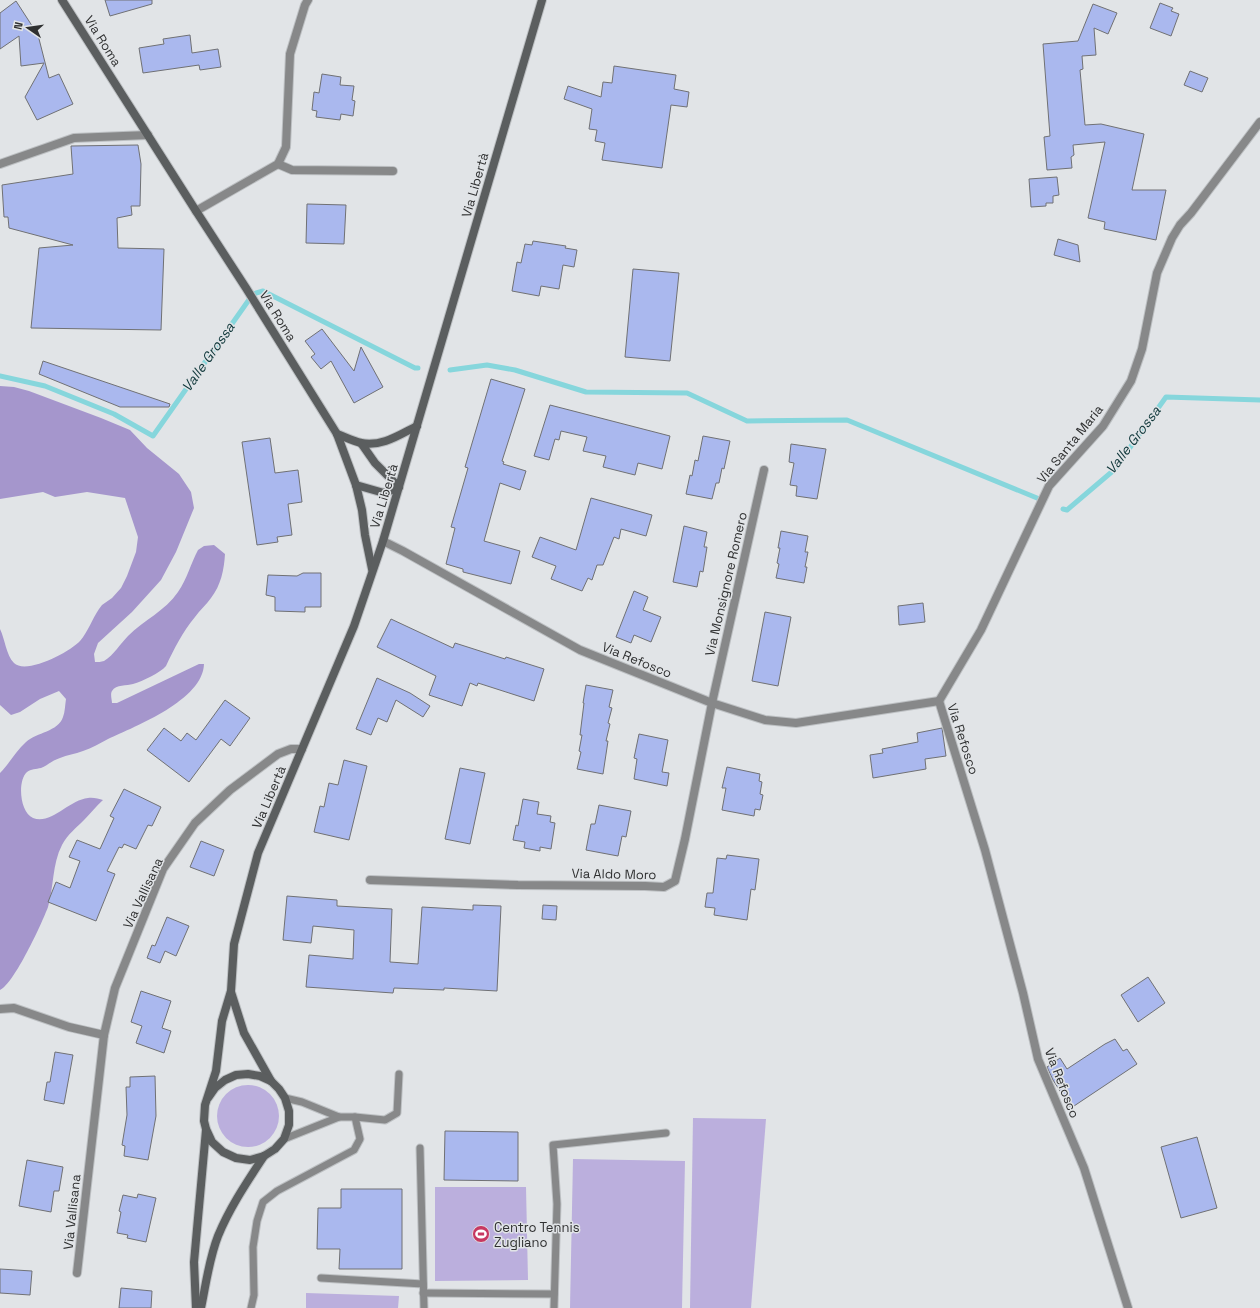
<svg xmlns="http://www.w3.org/2000/svg" width="1260" height="1308" font-family="'Space Grotesk',sans-serif">
	<style>
		.green { fill: #bbafdd }
		.forest { fill: #a596cc }
		.lines { fill: none; stroke-linecap: round; stroke-linejoin: round }
		.stream { stroke: #86d6dc; stroke-width: 5 }
		.building { fill: #aab8ee; stroke: #707174 }
		.lane-casing { stroke: #bdc0c3; stroke-width: 9 }
		.street-casing { stroke: #bdc0c3; stroke-width: 10 }
		.secondary-casing { stroke: #bdc0c3; stroke-width: 10 }
		.lane { stroke: #878889; stroke-width: 7 }
		.street { stroke: #878889; stroke-width: 8 }
		.secondary { stroke: #5b5e5f; stroke-width: 8 }
		.labels { text-anchor: middle; dominant-baseline: central; stroke-width: 3; stroke-linejoin: round; paint-order: stroke }
		.street-label { font-size: 13px; fill: #2f3031; stroke: #e1e4e7 }
		.poi-label { font-size: 13px; fill: #2f3031; stroke: #e1e4e7; text-anchor: start }
		.water-label { font-size: 14px; font-style: italic; fill: #0e3639; stroke: #e1e4e7 }
	</style>
	<rect width="100%" height="100%" fill="#e1e4e7"/>
	<g class="green">
		<circle cx="248" cy="1116" r="31"/>
		<polygon points="693,1118 766,1119 751,1308 690,1308"/>
		<polygon points="573,1159 685,1161 682,1308 570,1308"/>
		<polygon points="435,1187 526,1187 528,1280 435,1281"/>
		<polygon points="306,1293 399,1296 398,1308 306,1308"/>
	</g>
	<path class="forest" d="M0 386 14 387 29 391 101 418 130 430 147 448 179 474 191 492 194 508 176 552 161 580 132 612 98 643 94 654 95 662C98 662 101 662 104 661 114 655 120 644 128 636 144 620 165 611 178 592 187 579 191 563 198 550L204 546 214 545 225 554C224 570 221 585 211 598 206 605 200 610 195 617 183 631 174 649 166 666 160 673 143 681 133 684 127 686 116 684 112 691 110 694 112 700 112 703H117L199 664H204C203 700 136 726 108 739 100 743 92 748 83 751 75 754 67 755 60 758 53 760 48 765 41 768 36 769 31 769 27 772 17 781 20 813 33 818 51 825 69 800 88 798 93 797 99 799 103 800 96 806 91 813 84 820 76 828 68 834 62 845 52 864 54 887 48 907 42 923 14 984 0 990V773C9 764 16 751 26 742 37 732 58 732 63 717 65 712 65 705 66 699L59 691 40 699 20 712 11 715 0 705V629C5 639 6 655 14 663 26 675 70 652 80 641 88 632 92 619 99 609L102 605 112 598 121 588 127 576 136 552 138 537 125 498 87 492 55 497 43 492 0 499Z"/>
	<g class="lines">
		<g class="stream">
			<polyline points="450,370 487,365 515,370 586,392 687,393 747,421 847,420 1037,498"/>
			<polyline points="0,376 45,386 114,414 153,436 253,294 263,291 415,368 418,368"/>
			<polyline points="1063,509 1067,510 1114,470 1166,397 1260,400"/>
		</g>
	</g>
	<g class="building">
		<polygon points="105,0 152,0 152,4 110,16"/>
		<polygon points="16,1 38,35 49,78 59,74 73,104 37,120 25,97 44,63 21,66 19,36 0,49 0,13"/>
		<polygon points="1160,3 1173,8 1171,11 1179,14 1171,36 1150,28"/>
		<polygon points="1093,4 1117,13 1108,34 1094,28 1096,55 1082,56 1083,69 1080,70 1085,125 1101,124 1144,134 1132,190 1166,190 1156,240 1104,229 1105,222 1088,218 1105,142 1073,145 1074,155 1071,157 1072,168 1047,170 1044,137 1050,136 1043,44 1078,41"/>
		<polygon points="190,35 192,53 218,49 221,67 200,70 199,65 143,73 139,48 164,44 163,39"/>
		<polygon points="614,66 676,75 674,89 689,92 687,107 671,105 662,168 602,160 605,143 595,141 597,130 589,129 592,109 564,99 568,86 601,97 603,82 612,83"/>
		<polygon points="1190,71 1208,78 1202,92 1184,85"/>
		<polygon points="322,74 341,77 340,85 354,86 352,100 355,101 353,116 341,114 340,120 316,117 317,111 312,110 314,92 319,93"/>
		<polygon points="138,145 141,164 140,206 131,206 132,215 117,218 118,248 164,249 161,330 31,328 39,248 73,245 9,228 8,217 4,217 2,185 73,174 71,146"/>
		<polygon points="1057,177 1059,195 1053,196 1053,203 1046,203 1046,206 1031,207 1029,179"/>
		<polygon points="307,204 346,205 344,244 306,243"/>
		<polygon points="1058,239 1078,245 1080,262 1054,255"/>
		<polygon points="533,241 566,246 565,248 577,250 574,267 563,265 559,289 541,286 539,296 512,291 517,262 521,263 525,244 532,245"/>
		<polygon points="633,269 679,273 670,361 625,357"/>
		<polygon points="322,329 354,371 361,347 383,387 354,403 331,361 321,369 311,357 315,354 305,341"/>
		<polygon points="43,361 170,404 169,407 120,407 39,374"/>
		<polygon points="491,379 525,389 502,461 504,462 503,464 526,471 520,490 500,483 484,541 520,551 511,584 463,572 463,569 446,564 455,528 451,527 468,468 465,467"/>
		<polygon points="550,405 670,436 662,469 638,463 635,475 603,467 606,456 583,451 587,437 561,431 559,440 555,439 549,460 534,456"/>
		<polygon points="703,436 730,441 724,469 722,468 719,483 716,483 712,499 686,494 690,475 692,476 695,460 698,461"/>
		<polygon points="270,438 275,473 298,470 302,502 288,504 292,535 277,537 278,542 257,545 242,442"/>
		<polygon points="791,444 826,449 817,499 796,496 797,486 790,485 794,463 789,462"/>
		<polygon points="591,498 652,515 646,536 621,529 619,539 614,537 603,565 597,565 592,580 588,578 582,591 551,579 556,566 532,557 540,537 576,550"/>
		<polygon points="684,526 707,532 704,547 707,547 703,572 700,571 697,587 673,582"/>
		<polygon points="781,531 808,536 805,552 808,552 805,567 807,567 804,583 776,578 779,564 777,563 780,548 778,548"/>
		<polygon points="303,573 321,573 321,607 305,607 305,612 275,611 275,597 266,595 268,575 297,576"/>
		<polygon points="634,591 648,597 643,610 661,617 651,642 634,635 631,643 616,637"/>
		<polygon points="923,603 925,622 899,625 898,606"/>
		<polygon points="765,612 791,617 778,686 752,681"/>
		<polygon points="391,619 453,648 455,643 505,659 506,657 544,669 534,701 478,683 477,686 470,683 462,706 429,695 436,676 377,647"/>
		<polygon points="377,678 410,693 430,706 423,717 396,700 387,722 378,718 371,735 356,729"/>
		<polygon points="586,685 613,690 609,707 612,708 608,723 610,724 606,741 608,741 603,774 577,769 581,752 579,751 582,735 580,735 584,703 583,703"/>
		<polygon points="225,700 250,718 230,746 221,739 189,782 147,750 164,728 181,741 187,733 196,740"/>
		<polygon points="942,728 946,756 925,759 926,769 873,778 870,755 883,753 882,749 918,742 917,733"/>
		<polygon points="639,734 668,740 662,772 669,773 667,786 634,779 637,759 634,758"/>
		<polygon points="344,760 367,766 349,840 314,832 320,806 324,807 329,783 338,785"/>
		<polygon points="727,767 760,774 759,781 762,782 760,794 763,795 760,810 755,809 754,816 722,810 726,788 722,788"/>
		<polygon points="460,768 485,773 470,844 445,839"/>
		<polygon points="124,789 161,807 152,826 148,825 136,849 124,844 122,848 119,847 107,871 115,874 96,921 48,902 56,882 70,888 80,861 69,857 77,840 100,849 114,818 110,816"/>
		<polygon points="523,799 539,802 537,814 551,816 550,822 555,823 551,849 540,847 540,851 524,848 525,842 513,840 516,825 518,826"/>
		<polygon points="599,805 631,811 626,837 622,836 618,856 586,850 591,824 595,824"/>
		<polygon points="201,841 224,850 214,876 190,867"/>
		<polygon points="727,855 759,859 755,890 751,889 747,920 714,915 715,908 705,907 707,893 713,893 717,858 726,859"/>
		<polygon points="287,896 337,900 337,906 392,909 390,962 418,964 422,907 473,910 473,905 501,906 497,991 444,988 444,990 394,988 393,993 306,987 309,955 353,959 354,930 313,926 311,943 283,940"/>
		<polygon points="543,905 557,906 556,920 542,919"/>
		<polygon points="167,917 189,926 176,956 165,951 160,963 147,958 152,945 155,946"/>
		<polygon points="1148,977 1165,1003 1138,1022 1121,995"/>
		<polygon points="141,991 171,1001 162,1028 171,1031 164,1053 136,1043 142,1026 131,1022"/>
		<polygon points="1115,1039 1123,1051 1127,1049 1137,1064 1071,1108 1053,1080 1047,1067 1060,1058 1067,1069 1105,1044"/>
		<polygon points="55,1052 73,1055 64,1104 44,1100 47,1082 50,1082"/>
		<polygon points="155,1076 156,1116 148,1160 124,1156 125,1146 122,1145 127,1115 126,1087 130,1087 130,1077"/>
		<polygon points="445,1131 518,1132 518,1181 444,1180"/>
		<polygon points="1197,1137 1217,1208 1181,1218 1161,1147"/>
		<polygon points="27,1160 63,1167 59,1191 54,1191 51,1212 19,1206"/>
		<polygon points="341,1189 402,1189 402,1269 339,1269 340,1249 317,1249 318,1208 341,1208"/>
		<polygon points="138,1194 156,1198 146,1242 127,1238 128,1235 117,1233 121,1212 119,1211 123,1195 137,1198"/>
		<polygon points="0,1269 32,1271 30,1295 0,1293"/>
		<polygon points="121,1288 152,1291 151,1308 119,1308"/>
	</g>
	<g class="lines">
		<g class="lane-casing">
			<g id="lane">
				<polyline points="285,1098 302,1102 339,1117"/>
				<polyline points="355,1117 385,1120 397,1113 399,1074"/>
				<polyline points="420,1148 424,1308"/>
				<polyline points="321,1278 423,1284"/>
				<polyline points="423,1293 554,1294"/>
				<polyline points="251,1308 254,1295 253,1247 257,1221 263,1202 277,1191 354,1150 360,1139 355,1117 339,1117 284,1139"/>
				<polyline points="554,1308 557,1204 553,1145 666,1133"/>
			</g>
		</g>
		<g class="street-casing">
			<g id="street">
				<polyline points="0,164 74,138 148,135"/>
				<polyline points="278,164 292,170 393,171"/>
				<polyline points="196,211 278,164 286,147 290,54 305,5 308,0"/>
				<polyline points="383,541 403,551 580,650 712,703 765,720 796,723 939,701"/>
				<polyline points="939,701 981,630 1049,486 1103,426 1131,381 1142,349 1157,273 1172,238 1180,225 1191,213 1260,122"/>
				<polyline points="939,701 985,850 1023,993 1038,1059 1084,1168 1128,1308"/>
				<polyline points="370,880 518,885 645,886 664,887 675,881 685,839 712,703 764,470"/>
				<polyline points="0,1009 14,1008 69,1027 104,1035"/>
				<polyline points="77,1273 104,1035 115,988 163,869 195,823 230,790 278,754 291,749 302,749"/>
			</g>
		</g>
		<g class="secondary-casing">
			<g id="secondary">
				<polyline points="62,0 196,211 246,288 337,434 356,485 362,510 365,535 372,569"/>
				<path d="M337 434C345 437 353 441 361 443 382 447 399 435 417 426"/>
				<polyline points="361,443 375,463 399,487"/>
				<polyline points="356,485 384,493 399,487"/>
				<polyline points="231,992 244,1033 271,1081"/>
				<polyline points="208,1098 215,1088 225,1080 236,1075 248,1074 260,1076 271,1081 279,1089 285,1098 289,1111 289,1125 284,1139 275,1149 264,1156 250,1160 236,1158 223,1152 212,1142 206,1129 204,1121 205,1105 216,1071 222,1021 231,991 234,944 258,853 354,626 383,541 542,0"/>
				<polyline points="196,1308 194,1262 206,1130"/>
				<path d="M201 1308C206 1284 209 1259 218 1236 230 1207 247 1182 264 1156"/>
			</g>
		</g>
		<use href="#lane" class="lane"/>
		<use href="#street" class="street"/>
		<use href="#secondary" class="secondary"/>
	</g>
	<defs>
		<g id="stadium-disc" transform="scale(0.9)"><circle r="9.5" fill="#c73861" stroke="#e1e4e7"/><path d="M0-5a6.5 5 0 1 0 0 10a6.5 5 0 1 0 0-10ZM-3.5-1.8h7v3.6h-7Z" fill="#fff"/></g>
	</defs>
	<g fill-rule="evenodd">
		<use href="#stadium-disc" x="481" y="1234"/>
	</g>
	<g class="labels">
		<g class="street-label">
			<text transform="translate(103 41) rotate(58)">Via Roma</text>
			<text transform="translate(475 185) rotate(-74)">Via Libertà</text>
			<text transform="translate(278 316) rotate(58)">Via Roma</text>
			<text transform="translate(1070 444) rotate(-51)">Via Santa Maria</text>
			<text transform="translate(384 496) rotate(-73)">Via Libertà</text>
			<text transform="translate(726 584) rotate(-77)">Via Monsignore Romero</text>
			<text transform="translate(637 660) rotate(22)">Via Refosco</text>
			<text transform="translate(963 739) rotate(72)">Via Refosco</text>
			<text transform="translate(269 797) rotate(-67)">Via Libertà</text>
			<text transform="translate(614 874) rotate(1)">Via Aldo Moro</text>
			<text transform="translate(143 893) rotate(-65)">Via Vallisana</text>
			<text transform="translate(1062 1083) rotate(69)">Via Refosco</text>
			<text transform="translate(72 1212) rotate(-84)">Via Vallisana</text>
		</g>
		<g class="poi-label">
			<text x="494" y="1227">Centro Tennis<tspan x="494" dy="15">Zugliano</tspan></text>
		</g>
		<g class="water-label">
			<text transform="translate(208 357) rotate(-55)">Valle Grossa</text>
			<text transform="translate(1133 440) rotate(-53)">Valle Grossa</text>
		</g>
	</g>
	<g transform="translate(28 28) rotate(283)" stroke="#e1e4e7" stroke-width="3" paint-order="stroke">
	<path d="M0-3L7 15L0 10L-7 15Z" fill="#2f3031"/>
	<text y="-6" font-size="11" font-weight="bold" text-anchor="middle" fill="#2f3031">N</text>
	</g>
</svg>
